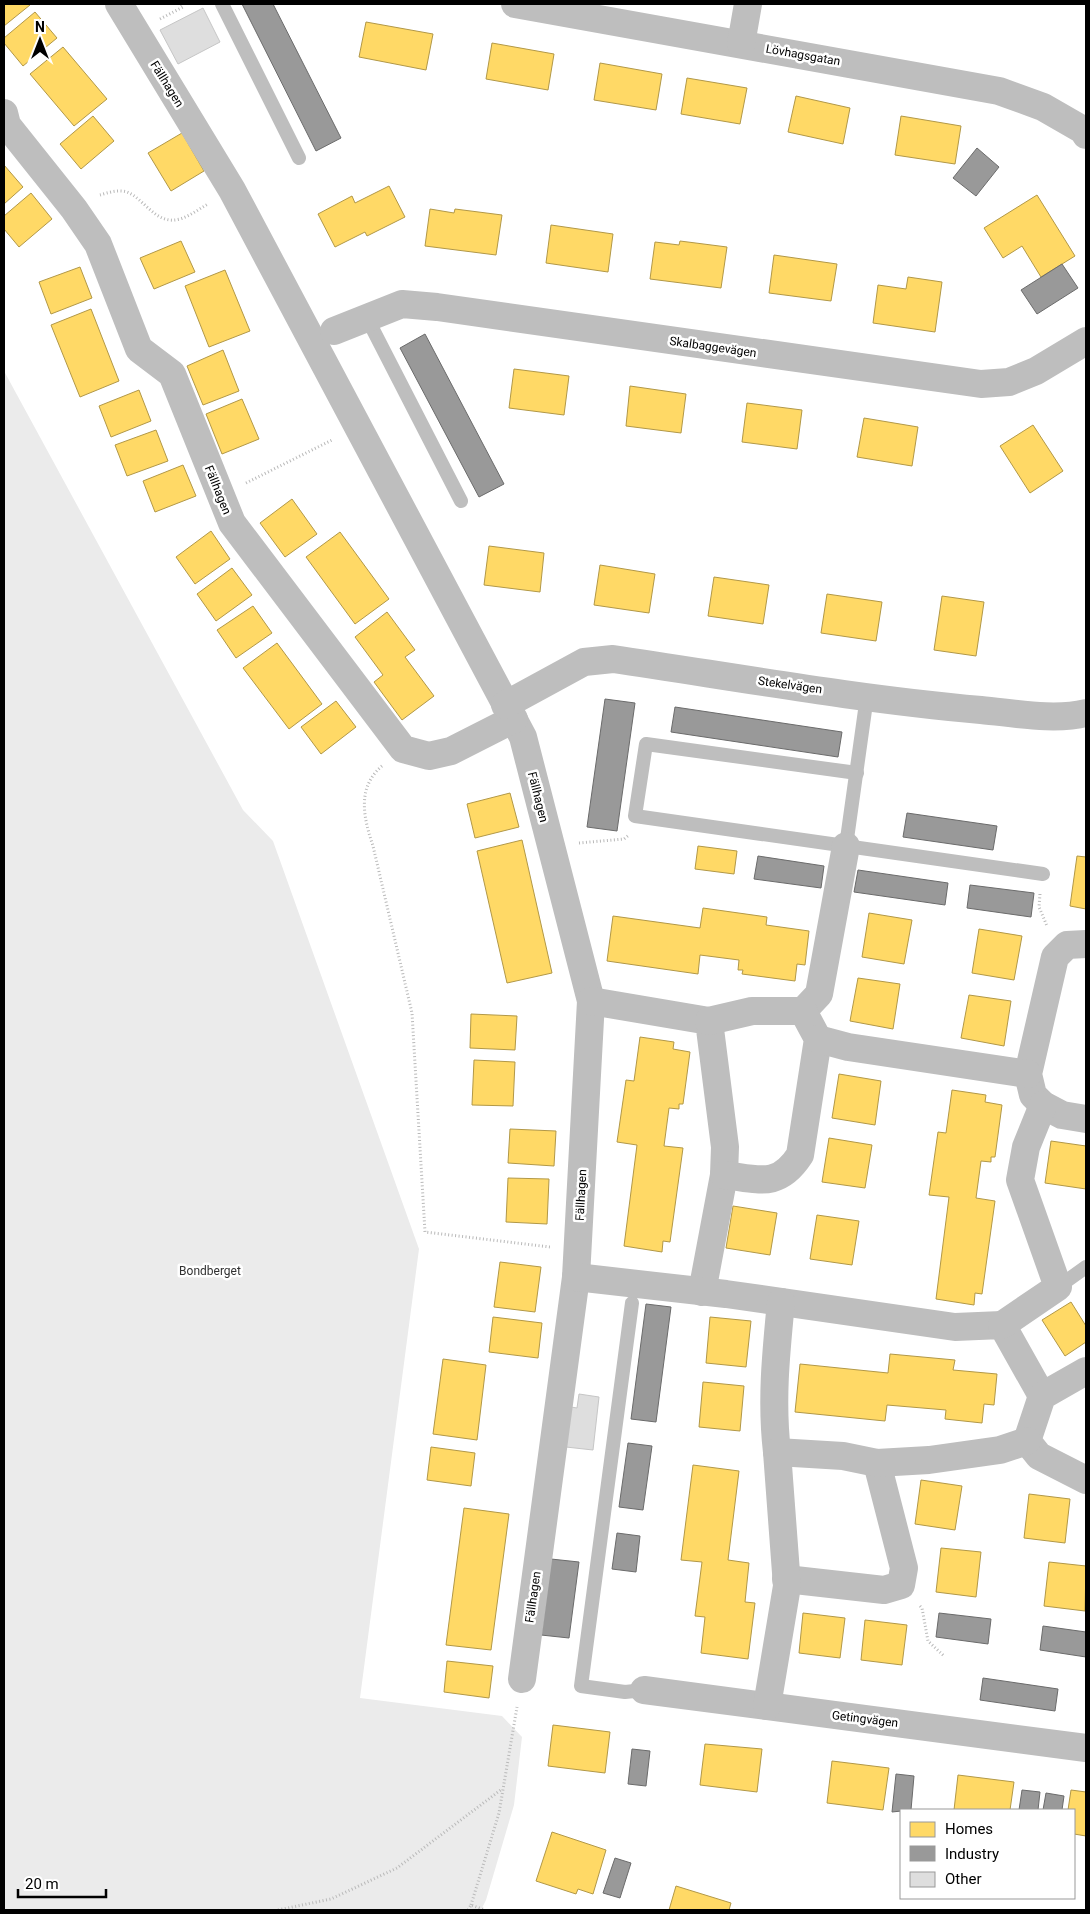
<svg xmlns="http://www.w3.org/2000/svg" width="1090" height="1914" font-family="Roboto,sans-serif">
	<style>
		.green { fill: #ebebeb }
		.homes { fill: #ffd966; stroke: #b29847 }
		.industry { fill: #999; stroke: #6b6b6b }
		.building { fill: #dedede; stroke: #c6c6c6 }
		.lines { fill: none; stroke-linecap: round; stroke-linejoin: round }
		.path { stroke: #b9b9b9; stroke-width: 3; stroke-dasharray: 1 2.5; stroke-linecap: butt }
		.service { stroke: #bebebe; stroke-width: 14 }
		.minor { stroke: #bebebe; stroke-width: 28 }
		.labels { text-anchor: middle; dominant-baseline: central; stroke-width: 5; stroke-linejoin: round; paint-order: stroke }
		.street-label { font-size: 12px; fill: #000; stroke: #fff }
		.park-label { font-size: 12px; fill: #313131; stroke: #fff }
	</style>
	<rect width="100%" height="100%" fill="#fff"/>
	<polygon class="green" points="4,371 243,810 273,841 419,1249 360,1698 502,1716 522,1737 514,1805 486,1900 481,1910 4,1910"/>
	<g class="homes">
		<polygon points="4,4 29,4 30,5 4,26"/>
		<polygon points="35,12 57,38 23,66 4,43 4,38"/>
		<polygon points="366,22 433,34 426,70 359,57"/>
		<polygon points="492,43 554,54 548,90 486,79"/>
		<polygon points="63,47 107,99 74,126 30,74"/>
		<polygon points="600,63 662,74 656,110 594,100"/>
		<polygon points="687,78 747,88 740,124 681,114"/>
		<polygon points="796,96 850,108 843,144 788,132"/>
		<polygon points="93,116 114,141 81,169 60,144"/>
		<polygon points="901,116 961,126 955,164 895,155"/>
		<polygon points="182,133 204,171 171,191 148,153"/>
		<polygon points="4,165 23,187 4,204"/>
		<polygon points="389,186 405,217 367,236 365,232 335,247 318,214 352,196 355,203"/>
		<polygon points="31,193 52,219 19,247 4,229 4,216"/>
		<polygon points="1037,195 1075,256 1041,277 1022,246 1003,258 984,228"/>
		<polygon points="430,209 454,213 455,209 502,215 496,255 425,246"/>
		<polygon points="551,225 613,234 608,272 546,263"/>
		<polygon points="181,241 195,272 154,289 140,258"/>
		<polygon points="680,241 727,247 721,288 650,279 655,242 679,245"/>
		<polygon points="774,255 837,264 831,301 769,293"/>
		<polygon points="80,267 92,298 51,314 39,282"/>
		<polygon points="225,270 250,331 209,347 185,286"/>
		<polygon points="908,277 942,282 935,332 873,323 878,285 906,289"/>
		<polygon points="91,309 119,381 80,397 51,325"/>
		<polygon points="223,350 239,391 203,405 187,366"/>
		<polygon points="514,369 569,376 564,415 509,408"/>
		<polygon points="630,386 686,394 681,433 626,426"/>
		<polygon points="139,390 151,421 111,437 99,406"/>
		<polygon points="242,399 259,439 222,454 206,414"/>
		<polygon points="747,403 802,410 797,449 742,442"/>
		<polygon points="864,418 918,427 912,466 857,457"/>
		<polygon points="1033,425 1063,471 1030,493 1000,446"/>
		<polygon points="156,430 168,461 127,476 115,445"/>
		<polygon points="183,465 196,496 155,512 143,481"/>
		<polygon points="292,499 317,534 285,557 260,523"/>
		<polygon points="211,531 230,559 195,584 176,557"/>
		<polygon points="340,532 389,599 355,624 306,557"/>
		<polygon points="489,546 544,553 540,592 484,585"/>
		<polygon points="600,565 655,574 649,613 594,605"/>
		<polygon points="232,568 252,595 216,621 197,594"/>
		<polygon points="714,577 769,585 763,624 708,616"/>
		<polygon points="827,594 882,602 876,641 821,633"/>
		<polygon points="942,596 984,602 976,656 934,650"/>
		<polygon points="253,606 272,633 236,658 217,630"/>
		<polygon points="387,612 415,650 405,657 434,696 402,720 374,682 383,675 355,637"/>
		<polygon points="277,643 322,704 289,729 243,668"/>
		<polygon points="336,701 356,727 321,754 301,727"/>
		<polygon points="510,793 519,827 475,838 467,804"/>
		<polygon points="522,840 552,973 507,983 477,851"/>
		<polygon points="698,846 737,851 734,874 695,869"/>
		<polygon points="1077,856 1086,857 1086,909 1070,906"/>
		<polygon points="703,908 767,917 766,925 809,931 805,965 797,964 795,981 742,974 743,970 738,970 739,960 700,955 698,974 607,961 613,916 700,928"/>
		<polygon points="869,913 912,920 904,964 862,957"/>
		<polygon points="979,929 1022,936 1014,980 972,973"/>
		<polygon points="858,978 900,984 893,1029 850,1021"/>
		<polygon points="969,995 1011,1001 1004,1046 961,1038"/>
		<polygon points="471,1014 517,1016 515,1050 470,1048"/>
		<polygon points="640,1037 674,1042 673,1049 690,1052 683,1104 679,1104 679,1109 669,1108 664,1146 683,1148 670,1242 663,1241 662,1252 624,1246 637,1145 617,1142 626,1080 634,1081"/>
		<polygon points="474,1060 515,1062 513,1106 472,1105"/>
		<polygon points="839,1074 881,1081 875,1125 832,1118"/>
		<polygon points="952,1090 986,1095 985,1102 1002,1105 995,1157 991,1157 991,1162 981,1161 976,1198 995,1201 982,1294 975,1293 974,1305 936,1299 949,1197 929,1195 938,1132 946,1133"/>
		<polygon points="510,1129 556,1131 554,1166 508,1163"/>
		<polygon points="829,1138 872,1145 865,1188 822,1182"/>
		<polygon points="1051,1141 1086,1146 1086,1189 1045,1183"/>
		<polygon points="508,1178 549,1179 547,1224 506,1222"/>
		<polygon points="733,1206 777,1213 770,1255 726,1248"/>
		<polygon points="817,1215 859,1221 852,1265 810,1259"/>
		<polygon points="500,1262 541,1267 535,1312 494,1307"/>
		<polygon points="1071,1302 1086,1326 1086,1342 1065,1356 1042,1320"/>
		<polygon points="493,1317 542,1323 538,1358 489,1352"/>
		<polygon points="710,1317 751,1321 746,1367 706,1363"/>
		<polygon points="890,1354 955,1360 953,1370 997,1374 994,1405 984,1404 982,1423 945,1419 946,1410 887,1405 885,1421 795,1412 800,1364 888,1373"/>
		<polygon points="443,1359 486,1365 477,1440 433,1434"/>
		<polygon points="703,1382 744,1386 740,1431 699,1427"/>
		<polygon points="431,1447 475,1453 471,1486 427,1480"/>
		<polygon points="693,1465 739,1471 728,1560 749,1563 745,1602 755,1603 748,1659 701,1653 705,1617 695,1616 702,1562 681,1560"/>
		<polygon points="921,1480 962,1486 955,1530 915,1524"/>
		<polygon points="1029,1494 1070,1499 1065,1543 1024,1538"/>
		<polygon points="464,1508 509,1514 491,1650 446,1645"/>
		<polygon points="941,1548 981,1552 976,1597 936,1592"/>
		<polygon points="1049,1562 1086,1566 1085,1611 1044,1606"/>
		<polygon points="803,1613 845,1618 840,1658 799,1653"/>
		<polygon points="865,1620 907,1625 902,1665 861,1660"/>
		<polygon points="447,1661 493,1666 489,1698 444,1692"/>
		<polygon points="553,1725 610,1732 605,1773 548,1766"/>
		<polygon points="705,1744 762,1749 757,1792 700,1785"/>
		<polygon points="832,1761 889,1768 883,1810 827,1803"/>
		<polygon points="958,1775 1014,1782 1010,1810 954,1810"/>
		<polygon points="1071,1790 1086,1792 1086,1836 1074,1834 1074,1810 1068,1810"/>
		<polygon points="552,1832 606,1850 593,1894 578,1889 576,1894 536,1881"/>
		<polygon points="676,1886 731,1903 729,1910 669,1910"/>
	</g>
	<g class="industry">
		<polygon points="242,4 273,4 341,138 316,151"/>
		<polygon points="977,148 999,167 976,196 953,178"/>
		<polygon points="1062,264 1078,288 1037,314 1021,290"/>
		<polygon points="425,334 504,484 479,497 400,348"/>
		<polygon points="605,699 635,703 617,831 587,827"/>
		<polygon points="675,707 842,732 838,757 671,732"/>
		<polygon points="907,813 997,826 993,850 903,837"/>
		<polygon points="758,856 824,866 821,888 754,879"/>
		<polygon points="858,870 948,883 945,905 854,892"/>
		<polygon points="970,885 1034,893 1031,917 967,908"/>
		<polygon points="646,1304 671,1307 656,1422 631,1419"/>
		<polygon points="628,1443 652,1446 643,1510 619,1507"/>
		<polygon points="617,1533 640,1536 636,1572 612,1569"/>
		<polygon points="551,1559 579,1562 569,1638 541,1635"/>
		<polygon points="939,1613 991,1619 988,1644 936,1637"/>
		<polygon points="1043,1626 1086,1632 1086,1657 1040,1650"/>
		<polygon points="983,1678 1058,1689 1055,1711 980,1700"/>
		<polygon points="632,1749 650,1751 646,1786 628,1784"/>
		<polygon points="896,1774 914,1776 911,1810 892,1812"/>
		<polygon points="1022,1790 1040,1792 1038,1810 1019,1810"/>
		<polygon points="1046,1793 1064,1796 1062,1810 1043,1810"/>
		<polygon points="615,1858 631,1863 620,1898 603,1893"/>
	</g>
	<g class="building">
		<polygon points="203,8 220,42 178,64 160,30"/>
		<polygon points="579,1394 599,1397 593,1450 566,1447 571,1407 577,1408"/>
	</g>
	<g class="lines">
		<g class="path">
			<polyline points="160,19 183,7 181,4"/>
			<path d="M100 195C107 193 118 189 127 192 145 199 156 226 180 219 190 216 199 209 208 204"/>
			<polyline points="246,483 332,440"/>
			<path d="M382 766C356 788 364 819 373 846L412 1013 425 1232 550 1247"/>
			<polyline points="579,843 624,839 629,835"/>
			<polyline points="1040,894 1039,907 1047,926"/>
			<polyline points="920,1606 922,1608 928,1641 944,1656"/>
			<polyline points="471,1905 499,1813 517,1707"/>
			<polyline points="278,1910 331,1899 397,1868 502,1789"/>
			<polyline points="468,1910 471,1905 485,1910"/>
		</g>
		<g class="service">
			<polyline points="222,4 299,158"/>
			<polyline points="367,318 461,501"/>
			<polyline points="857,773 646,744 635,816 1043,874"/>
			<polyline points="846,846 867,696"/>
			<polyline points="1058,1287 1086,1267"/>
			<polyline points="632,1303 581,1686 625,1692 644,1690"/>
		</g>
		<g class="minor">
			<polyline points="119,4 232,190 523,737 591,1001 576,1277 522,1679"/>
			<polyline points="515,4 999,91 1043,107 1083,130 1086,135"/>
			<polyline points="741,44 748,4"/>
			<polyline points="4,113 7,125 74,209 98,244 139,349 172,374 232,523 403,749 429,756 451,751 514,719"/>
			<polyline points="334,331 402,304 437,307 981,384 1009,382 1036,371 1086,341"/>
			<path d="M505 705 584 662 613 659C735 677 857 699 981 710 1014 713 1054 721 1086 713"/>
			<polyline points="1086,944 1067,945 1055,957 1028,1074 1033,1095 1043,1105 1062,1115 1086,1119"/>
			<polyline points="591,1001 709,1021 725,1147 724,1175 702,1292"/>
			<polyline points="803,1011 819,994 846,846"/>
			<path d="M709 1021 752 1011H803L818 1039 800 1155C778 1189 758 1179 724 1175"/>
			<polyline points="818,1039 848,1047 1028,1074"/>
			<polyline points="576,1277 726,1294 955,1327 1002,1325 1042,1396"/>
			<polyline points="1002,1325 1058,1287 1020,1180 1026,1147 1043,1105"/>
			<polyline points="1086,1371 1042,1396 1027,1441 1039,1456 1086,1480"/>
			<path d="M777 1452C771 1401 776 1353 781 1302"/>
			<polyline points="786,1579 884,1590 901,1585 904,1568 877,1463"/>
			<polyline points="644,1690 1086,1748"/>
			<polyline points="767,1706 787,1586 777,1452 843,1456 877,1463 929,1460 1000,1450 1027,1441"/>
		</g>
	</g>
	<g class="labels">
		<g class="street-label">
			<text transform="translate(803 55) rotate(10)">Lövhagsgatan</text>
			<text transform="translate(167 84) rotate(58)">Fällhagen</text>
			<text transform="translate(713 347) rotate(8)">Skalbaggevägen</text>
			<text transform="translate(218 490) rotate(68)">Fällhagen</text>
			<text transform="translate(790 685) rotate(8)">Stekelvägen</text>
			<text transform="translate(538 797) rotate(76)">Fällhagen</text>
			<text transform="translate(581 1195) rotate(-87)">Fällhagen</text>
			<text transform="translate(533 1597) rotate(-82)">Fällhagen</text>
			<text transform="translate(865 1719) rotate(7)">Getingvägen</text>
		</g>
		<g class="park-label">
			<text x="210" y="1271">Bondberget</text>
		</g>
	</g>
	<rect width="1090" height="1914" fill="none" stroke="#000000" stroke-width="10"/>
	<rect x="900" y="1809" width="175" height="90" fill="#ffffff" stroke="#999999"/>
	<rect x="910" y="1822" width="25" height="15" fill="#ffd966" stroke="#999999"/>
	<text x="945" y="1834" font-size="15" fill="#000000">Homes</text>
	<rect x="910" y="1846" width="25" height="15" fill="#999999" stroke="#999999"/>
	<text x="945" y="1859" font-size="15" fill="#000000">Industry</text>
	<rect x="910" y="1872" width="25" height="15" fill="#dedede" stroke="#999999"/>
	<text x="945" y="1884" font-size="15" fill="#000000">Other</text>
	<g transform="translate(40 40)" stroke="#ffffff" stroke-width="4" paint-order="stroke">
	<path d="M0-4L9 19L0 12L-9 19Z" fill="#000000"/>
	<text y="-8" font-size="14" font-weight="bold" text-anchor="middle" fill="#000000">N</text>
	</g>
	<path d="M18 1889v8h88v-8" fill="none" stroke="#000000" stroke-width="2.5"/>
	<text x="25" y="1889" font-size="15" fill="#000000" stroke="#ffffff" stroke-width="4" paint-order="stroke">20 m</text>
</svg>
